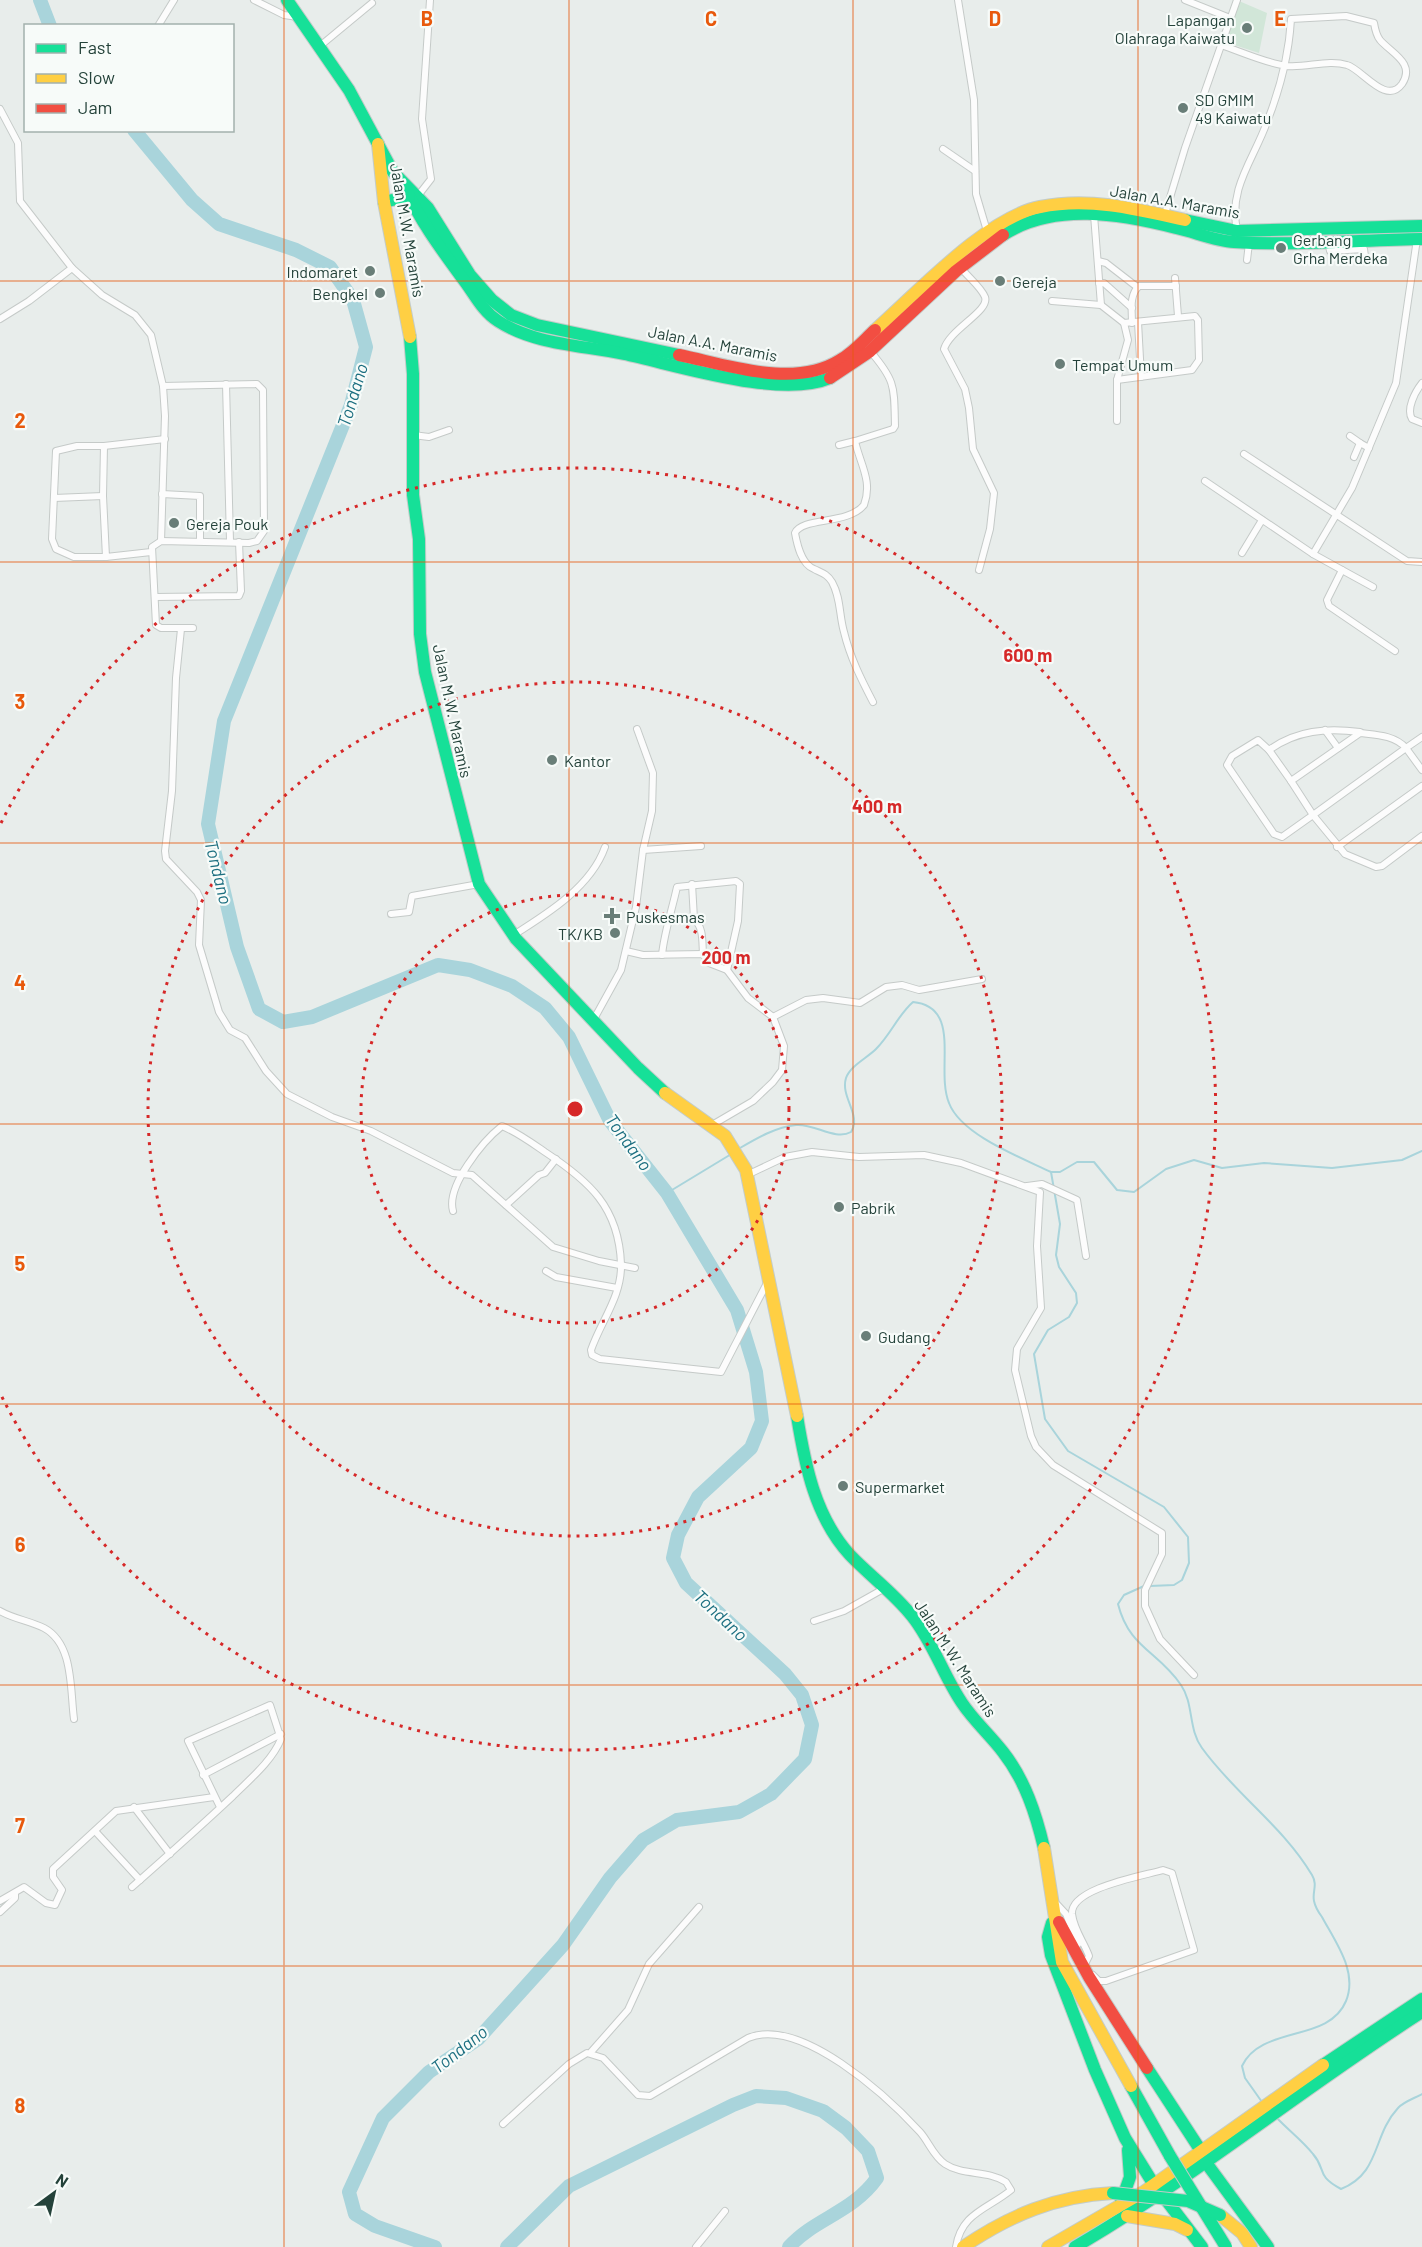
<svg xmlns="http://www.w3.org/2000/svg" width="1422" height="2247" font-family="Barlow,sans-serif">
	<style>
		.green { fill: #d1e6d8 }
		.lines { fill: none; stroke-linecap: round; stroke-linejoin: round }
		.stream { stroke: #a9d4db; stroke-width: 2 }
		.river { stroke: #a9d4db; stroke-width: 14 }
		.street-casing { stroke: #c5cac8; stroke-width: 8 }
		.fast-casing { stroke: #c3ccc9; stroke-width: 14 }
		.slow-casing { stroke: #c3ccc9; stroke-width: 14 }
		.jam-casing { stroke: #c3ccc9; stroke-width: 14 }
		.street { stroke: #fcfcfc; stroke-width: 6 }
		.fast { stroke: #16e098; stroke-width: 12 }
		.slow { stroke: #ffcf43; stroke-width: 12 }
		.jam { stroke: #f24e42; stroke-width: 12 }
		.fast-bridge-casing { stroke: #c3ccc9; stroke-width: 14; stroke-linecap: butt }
		.fast-bridge { stroke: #16e098; stroke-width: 12 }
		.grid { fill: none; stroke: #e8590c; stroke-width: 1.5; stroke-opacity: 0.55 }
		.ring { fill: none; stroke: #d62828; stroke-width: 3; stroke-dasharray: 3 6 }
		.poi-dot { fill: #697e78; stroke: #f7fbf9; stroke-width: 2 }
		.labels { text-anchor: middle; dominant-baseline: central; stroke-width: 4.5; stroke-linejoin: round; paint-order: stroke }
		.poi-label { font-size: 16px; fill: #24423a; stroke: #f7fbf9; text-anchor: start }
		.street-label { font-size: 16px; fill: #24423a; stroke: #f7fbf9 }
		.water-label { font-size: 18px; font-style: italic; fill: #1c6f80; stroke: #f7fbf9 }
		.grid-label { font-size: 20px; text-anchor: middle; font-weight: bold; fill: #e8590c; stroke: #f7fbf9; stroke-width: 4.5; stroke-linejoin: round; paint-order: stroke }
		.centre { fill: #d62828; stroke: #f7fbf9; stroke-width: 3 }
		.ring-label { font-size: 18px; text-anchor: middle; font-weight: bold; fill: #d62828; stroke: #f7fbf9; stroke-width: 4.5; stroke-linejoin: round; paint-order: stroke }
	</style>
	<rect width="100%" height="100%" fill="#e8edeb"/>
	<polygon class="green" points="1239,1 1267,13 1259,53 1225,42"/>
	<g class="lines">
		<g class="stream">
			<path d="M740 1148C757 1138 776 1127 796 1125 814 1123 835 1141 851 1132 862 1115 840 1097 846 1078 850 1066 867 1058 876 1049 891 1034 898 1015 913 1002 963 1007 935 1069 949 1103 961 1135 1022 1158 1051 1172H1060L1077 1162H1094L1117 1190 1134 1192 1166 1169 1194 1160 1222 1168 1264 1163 1332 1168 1402 1160 1422 1151"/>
			<polyline points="1051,1172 1060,1224 1056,1255 1059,1267 1076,1293 1077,1303 1069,1317 1048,1330 1034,1354 1045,1419 1068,1451 1164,1507 1188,1537 1189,1563 1182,1580 1174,1585 1150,1586"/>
			<polyline points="667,1193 733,1153"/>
			<path d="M1144 1586 1124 1595 1118 1604C1129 1648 1158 1651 1181 1685 1194 1704 1188 1729 1202 1748 1235 1794 1283 1826 1312 1875 1318 1885 1312 1892 1314 1901 1315 1906 1319 1913 1322 1917 1336 1943 1358 1972 1346 2001 1329 2043 1261 2025 1242 2066L1245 2078 1262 2102"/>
			<path d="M1276 2117C1288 2130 1302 2140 1313 2154 1327 2170 1315 2175 1341 2189 1381 2173 1372 2136 1398 2108 1403 2102 1415 2098 1422 2094"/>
		</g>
		<g class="river">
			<polyline points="40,0 50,26"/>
			<polyline points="134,130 192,200 219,224 296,250 330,267 353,300 366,347 351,405 224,721 208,824 237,947 259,1009 283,1022 312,1017 438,965 470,970 512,986 545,1008 569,1037 610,1121 667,1193 737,1310 756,1372 762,1421 751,1448 698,1497 678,1535 673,1558 686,1583 785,1674 802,1695 812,1725 805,1759 771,1794 739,1812 677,1820 643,1840 610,1878 563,1945 478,2039 429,2072 383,2118 349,2192 355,2214 375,2226 435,2247"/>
			<path d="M507 2247 569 2186 733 2105 756 2096 786 2098 823 2111 846 2128 868 2151 877 2178C852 2213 815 2218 789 2247"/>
		</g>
		<g class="street-casing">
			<g id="street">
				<polyline points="254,0 284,15 298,17"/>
				<polyline points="958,0 974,100 976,194 987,231"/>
				<polyline points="1185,0 1230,18"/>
				<polyline points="158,26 174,0"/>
				<path d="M1221 45C1242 52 1265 63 1287 66 1307 68 1328 59 1347 65 1362 69 1386 106 1402 84 1416 63 1391 53 1380 40 1376 35 1375 29 1374 23L1346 16 1291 19C1289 55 1280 89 1267 122 1254 159 1228 188 1237 230"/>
				<polyline points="320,46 372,3"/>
				<polyline points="0,109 18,143 20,201 72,268 102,295 135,315 151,335 163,386 165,416 161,541"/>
				<polyline points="943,149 975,171"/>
				<polyline points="417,197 431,179 422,119 430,0"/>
				<polyline points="1165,214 1185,148 1237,0"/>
				<polyline points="1094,215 1101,305"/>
				<polyline points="1328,241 1330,251 1364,249 1365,256"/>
				<polyline points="1247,260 1249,243"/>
				<polyline points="1098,261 1106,263 1137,287"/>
				<path d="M961 268C968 277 981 287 985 297 990 311 950 329 944 349L965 389 969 408 973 449 994 493 990 529 979 570"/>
				<polyline points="1175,278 1178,316"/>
				<polyline points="1099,283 1104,283 1132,308"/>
				<polyline points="1052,301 1101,305 1124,323 1128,340 1117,380 1117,421"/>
				<polyline points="0,319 29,301 72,268"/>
				<polyline points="1138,322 1141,377"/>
				<path d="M1132 323C1132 310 1129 295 1139 286H1176"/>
				<path d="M870 351C896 381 894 387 895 426L893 429 855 441C860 464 873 481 864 505 848 525 802 517 795 533 797 544 801 564 814 569 822 573 827 574 832 582 841 598 839 615 844 632 850 657 861 679 873 702"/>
				<polyline points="1117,380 1192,370 1199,360 1198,320 1195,316 1124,323"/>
				<path d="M1422 383C1415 392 1406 409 1412 419L1422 423"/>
				<polyline points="226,384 230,541"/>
				<polyline points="163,386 257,384 263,390 264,531 257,541 249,543 161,541 152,547 156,625 161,628 193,628"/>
				<polyline points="413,435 429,437 449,430"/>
				<polyline points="1350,436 1360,443"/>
				<polyline points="839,445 855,441"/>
				<polyline points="104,446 77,446 56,451 52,539 56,549 74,557 106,557"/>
				<polyline points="1244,454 1407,561 1422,562"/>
				<polyline points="1354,457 1360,443 1369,448"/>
				<polyline points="1205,481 1313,554"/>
				<polyline points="162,494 200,496 200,541"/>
				<polyline points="54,498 103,496"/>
				<polyline points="151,552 106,557 103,496 104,446 165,439"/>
				<polyline points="1242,553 1262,520"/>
				<polyline points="1342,570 1373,587"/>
				<polyline points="155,597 239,596 241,591 239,542"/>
				<polyline points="181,629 176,678 172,791 165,851 166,859 197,892 201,900 199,945 219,1012 230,1030 245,1038 266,1071 287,1094 332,1117 371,1131 453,1173 472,1175 553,1247 599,1261 635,1268"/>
				<polyline points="1395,651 1329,606 1327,600 1342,570 1313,554 1352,488 1396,383 1417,239"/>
				<polyline points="1325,730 1338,748"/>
				<polyline points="1422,737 1406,748 1422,770"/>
				<path d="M1269 750 1258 740 1232 756 1227 765 1274 834 1282 837 1313 815 1291 781 1360 733C1376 735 1394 735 1406 748L1313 815 1345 854 1376 867 1382 866 1422 836"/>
				<path d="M1291 781 1269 750C1297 730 1326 728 1360 732"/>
				<polyline points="1337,847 1422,786"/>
				<polyline points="643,850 701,846"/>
				<path d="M692 884 694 919C704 928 702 942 703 954"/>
				<polyline points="391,914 409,912 412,896 479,884"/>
				<path d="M512 936C547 914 591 887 605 847"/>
				<polyline points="626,951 643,955 703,954 709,963 727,970 748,998 773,1017 784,1046 782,1070 773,1082 753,1101 712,1125"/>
				<path d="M662 955C664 933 672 910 677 887L736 881 740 884 738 921 727 970"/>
				<polyline points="773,1017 806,1000 823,998 860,1003 886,987 902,985 919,990 982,979"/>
				<polyline points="594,1019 621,970 636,907 643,850 652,811 653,773 637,729"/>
				<polyline points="747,1175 785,1157 812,1152 859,1157 924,1155 961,1163 1040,1192 1037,1246 1041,1308 1017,1349 1015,1370 1031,1436 1036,1447 1053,1465 1162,1533 1162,1554 1145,1590 1145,1606 1160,1639 1194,1675"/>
				<polyline points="1027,1186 1042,1184 1077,1200 1086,1256"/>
				<polyline points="506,1205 539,1175 545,1173 556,1159"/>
				<path d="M453 1211C446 1186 483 1141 502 1126 517 1132 532 1143 545 1152 589 1181 619 1207 621 1264 622 1296 601 1321 591 1350L592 1355 600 1359 721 1372 767 1283"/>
				<polyline points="546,1271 556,1277 617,1288"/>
				<path d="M0 1611C14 1619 30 1621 44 1628 74 1644 70 1690 74 1719"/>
				<polyline points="814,1621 844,1611 885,1588"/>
				<polyline points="203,1775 281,1734"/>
				<polyline points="134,1807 170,1854"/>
				<polyline points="95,1831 140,1880"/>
				<path d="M132 1887C166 1857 200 1827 233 1796 250 1779 272 1761 281 1739L270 1705 188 1741 220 1807"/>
				<polyline points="1052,1899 1066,1914 1078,1944"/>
				<polyline points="0,1901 24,1887 46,1903 55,1905 62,1890 53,1877 53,1869 116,1811 214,1797"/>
				<polyline points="0,1912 15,1898 15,1893"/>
				<path d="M1086 1962 1089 1956C1084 1942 1074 1930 1072 1914 1070 1888 1143 1876 1163 1870L1172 1873 1194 1950 1106 1981H1099L1093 1975"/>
				<polyline points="591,2052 628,2010 649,1964 699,1907"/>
				<path d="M503 2124 569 2064 587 2053 603 2058 638 2095 650 2096 748 2038C800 2016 887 2096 920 2132 929 2142 933 2156 945 2164 963 2176 988 2170 1006 2182L1011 2190C988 2209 961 2213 956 2247"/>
				<polyline points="696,2247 725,2211"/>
			</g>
		</g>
		<g class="fast-casing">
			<g id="fast">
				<polyline points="287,0 349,90 393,172 428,208 470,275 492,300 511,315 537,325 679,355"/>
				<path d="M405 187C420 221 441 249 463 279 474 293 482 311 498 321 535 345 582 345 624 354 677 365 780 399 830 378"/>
				<polyline points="384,202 409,196"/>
				<polyline points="1185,220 1237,231 1422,226"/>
				<path d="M1003 235C1054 202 1121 214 1176 228 1195 232 1215 241 1234 242 1296 246 1360 240 1422 239"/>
				<polyline points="410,337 413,374 413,495 419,539 420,634 425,672 479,884 516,939 638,1068 665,1093"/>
				<path d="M797 1416C805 1465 815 1517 850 1555 870 1576 894 1593 912 1616 933 1642 943 1675 962 1703 974 1721 990 1735 1003 1752 1025 1780 1036 1814 1044 1848"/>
				<polyline points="1052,1923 1048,1937 1051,1955 1095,2070 1125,2138 1151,2180 1202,2247"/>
				<polyline points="1323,2065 1422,1999"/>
				<polyline points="1147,2068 1201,2151"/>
				<polyline points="1131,2086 1170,2156"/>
				<polyline points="1207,2164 1268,2247"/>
				<polyline points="1121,2202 1130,2177 1128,2150"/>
				<path d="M1075 2247C1196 2176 1304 2087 1422 2012"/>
			</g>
		</g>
		<g class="slow-casing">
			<g id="slow">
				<polyline points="378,144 384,202 410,337"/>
				<path d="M875 330C916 294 987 217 1040 207 1089 197 1137 209 1185 220"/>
				<polyline points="665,1093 725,1136 746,1170 797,1416"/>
				<polyline points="1044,1848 1062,1962 1131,2086"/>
				<polyline points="1220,2215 1242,2233 1251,2247"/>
				<polyline points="1127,2216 1175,2224 1187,2230"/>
				<path d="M963 2247C1010 2215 1056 2196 1113 2193"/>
				<polyline points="1048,2247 1145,2191 1323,2065"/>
			</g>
		</g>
		<g class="jam-casing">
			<g id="jam">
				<path d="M679 355C728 365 794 389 840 360 853 353 864 340 875 330"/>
				<polyline points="830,378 869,352 956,271 1003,235"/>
				<polyline points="1059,1922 1089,1977 1147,2068"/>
			</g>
		</g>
		<use href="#street" class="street"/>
		<use href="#fast" class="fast"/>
		<use href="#slow" class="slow"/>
		<use href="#jam" class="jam"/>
		<g class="fast-bridge-casing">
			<g id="fast-bridge">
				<polyline points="1170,2156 1226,2247"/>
				<polyline points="1113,2193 1188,2201 1220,2215"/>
			</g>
		</g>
		<use href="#fast-bridge" class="fast-bridge"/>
	</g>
	<path class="grid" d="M284 0V2247M569 0V2247M853 0V2247M1138 0V2247M0 281H1422M0 562H1422M0 843H1422M0 1124H1422M0 1404H1422M0 1685H1422M0 1966H1422"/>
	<g class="ring">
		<circle cx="575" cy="1109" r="214"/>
		<circle cx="575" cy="1109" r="427"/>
		<path d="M1 823A641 641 0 1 1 1 1395"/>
	</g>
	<g class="poi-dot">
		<circle cx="1247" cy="28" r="6"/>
		<circle cx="1183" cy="108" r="6"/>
		<circle cx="1281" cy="248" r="6"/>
		<circle cx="370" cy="271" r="6"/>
		<circle cx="1000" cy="281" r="6"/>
		<circle cx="380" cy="293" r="6"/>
		<circle cx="1060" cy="364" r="6"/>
		<circle cx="174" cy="523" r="6"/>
		<circle cx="552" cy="760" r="6"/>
		<path d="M609 907h6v6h6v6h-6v6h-6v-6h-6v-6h6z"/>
		<circle cx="615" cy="933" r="6"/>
		<circle cx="839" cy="1207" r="6"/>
		<circle cx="866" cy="1336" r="6"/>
		<circle cx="843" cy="1486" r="6"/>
	</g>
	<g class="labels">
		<g class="poi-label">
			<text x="1235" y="19" text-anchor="end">Lapangan<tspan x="1235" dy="18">Olahraga Kaiwatu</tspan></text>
			<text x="1195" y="99">SD GMIM<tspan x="1195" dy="18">49 Kaiwatu</tspan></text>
			<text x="1293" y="239">Gerbang<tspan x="1293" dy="18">Grha Merdeka</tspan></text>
			<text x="358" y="271" text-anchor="end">Indomaret</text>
			<text x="1012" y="281">Gereja</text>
			<text x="368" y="293" text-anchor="end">Bengkel</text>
			<text x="1072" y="364">Tempat Umum</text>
			<text x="186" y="523">Gereja Pouk</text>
			<text x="564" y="760">Kantor</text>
			<text x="626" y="916">Puskesmas</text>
			<text x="603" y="933" text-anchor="end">TK/KB</text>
			<text x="851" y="1207">Pabrik</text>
			<text x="878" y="1336">Gudang</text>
			<text x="855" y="1486">Supermarket</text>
		</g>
		<g class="street-label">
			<text transform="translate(1175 201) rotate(10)">Jalan A.A. Maramis</text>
			<text transform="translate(408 230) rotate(80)">Jalan M.W. Maramis</text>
			<text transform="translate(713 343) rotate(11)">Jalan A.A. Maramis</text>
			<text transform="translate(453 711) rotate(78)">Jalan M.W. Maramis</text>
			<text transform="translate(956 1658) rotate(57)">Jalan M.W. Maramis</text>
		</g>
		<g class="water-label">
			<text transform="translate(352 395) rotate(-73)">Tondano</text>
			<text transform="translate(219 872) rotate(76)">Tondano</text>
			<text transform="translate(629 1142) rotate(54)">Tondano</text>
			<text transform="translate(721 1615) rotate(43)">Tondano</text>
			<text transform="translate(459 2049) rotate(-38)">Tondano</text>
		</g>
	</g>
	<g class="grid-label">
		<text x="427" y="26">B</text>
		<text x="711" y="26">C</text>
		<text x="995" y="26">D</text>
		<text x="1280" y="26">E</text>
		<text x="20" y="428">2</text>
		<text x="20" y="709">3</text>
		<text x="20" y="990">4</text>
		<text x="20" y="1271">5</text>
		<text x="20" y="1552">6</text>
		<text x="20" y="1833">7</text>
		<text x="20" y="2113">8</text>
	</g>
	<circle cx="575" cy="1109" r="9" class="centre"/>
	<g class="ring-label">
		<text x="1028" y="662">600 m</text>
		<text x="877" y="813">400 m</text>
		<text x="726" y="964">200 m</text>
	</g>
	<rect x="24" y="24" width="210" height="108" fill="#f7fbf9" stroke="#a3b1ad" stroke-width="1.5"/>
	<rect x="36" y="44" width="30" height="9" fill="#16e098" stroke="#a3b1ad" stroke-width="1.5"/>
	<text x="78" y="54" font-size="18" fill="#24423a">Fast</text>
	<rect x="36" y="74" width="30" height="9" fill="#ffcf43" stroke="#a3b1ad" stroke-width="1.5"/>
	<text x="78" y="84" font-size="18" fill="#24423a">Slow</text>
	<rect x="36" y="104" width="30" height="9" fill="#f24e42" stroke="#a3b1ad" stroke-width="1.5"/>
	<text x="78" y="114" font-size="18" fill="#24423a">Jam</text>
	<g transform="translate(54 2193) rotate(33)" stroke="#f7fbf9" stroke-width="4.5" paint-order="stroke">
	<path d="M0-4.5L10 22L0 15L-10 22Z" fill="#24423a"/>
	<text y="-9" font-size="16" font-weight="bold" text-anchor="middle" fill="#24423a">N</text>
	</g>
</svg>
